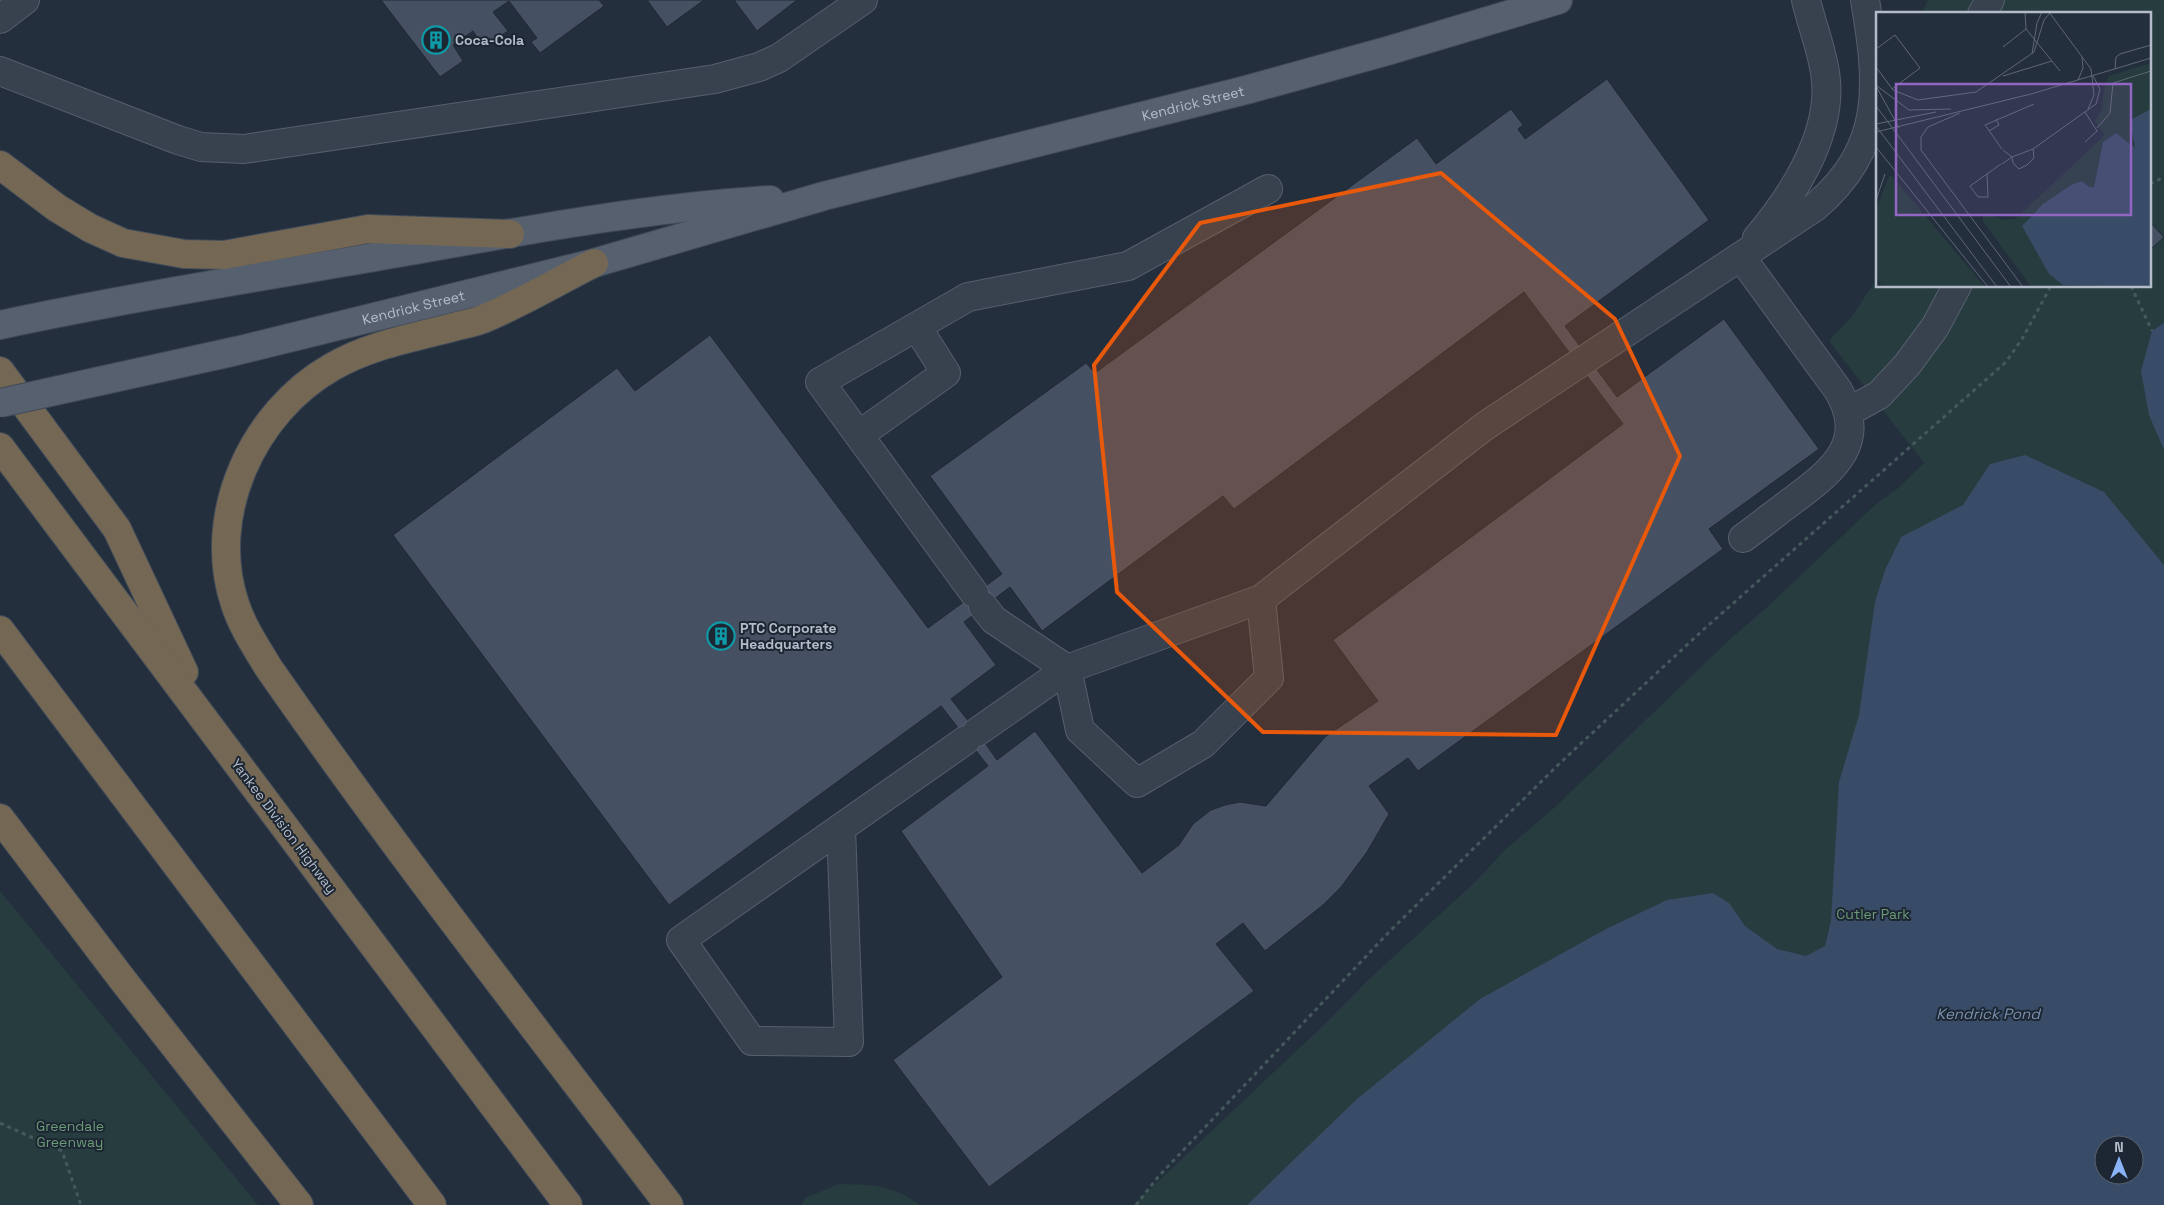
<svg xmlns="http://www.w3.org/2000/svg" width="2164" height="1205" font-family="'Space Grotesk',sans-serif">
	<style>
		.green { fill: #263c3f; fill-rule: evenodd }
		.water { fill: #394c67; fill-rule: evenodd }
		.building { fill: #455162; stroke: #1f2835; fill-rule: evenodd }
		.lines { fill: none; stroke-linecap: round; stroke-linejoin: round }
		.minor-casing { stroke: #565f6c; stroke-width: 30 }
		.major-casing { stroke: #414a57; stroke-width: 30 }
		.highway-casing { stroke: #434c59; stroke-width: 30 }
		.path { stroke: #44595c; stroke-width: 3; stroke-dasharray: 4 4; stroke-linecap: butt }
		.minor { stroke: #38414e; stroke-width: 28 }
		.major { stroke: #56606e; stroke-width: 28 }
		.highway { stroke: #746855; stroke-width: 28 }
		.major-bridge-casing { stroke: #414a57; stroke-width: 30; stroke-linecap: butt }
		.major-bridge { stroke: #56606e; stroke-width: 28 }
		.marked { fill: #e8590c; fill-opacity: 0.2; stroke: #e8590c; stroke-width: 4; stroke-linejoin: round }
		.labels { text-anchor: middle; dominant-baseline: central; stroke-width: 4; stroke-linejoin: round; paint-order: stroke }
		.poi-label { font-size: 14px; font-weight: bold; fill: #b4bcc9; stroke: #1d2633; text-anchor: start }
		.street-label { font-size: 14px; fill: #b4bcc9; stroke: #1d2633 }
		.park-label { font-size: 14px; fill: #6b9a76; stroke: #1d2633 }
		.water-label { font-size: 15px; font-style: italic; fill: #7c92b1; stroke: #1d2633 }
		.inset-road { fill: none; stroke: #5e6776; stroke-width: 1 }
		.view { fill: #9266c3; fill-opacity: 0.15; stroke: #9266c3; stroke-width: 2.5 }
		.inset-edge { fill: none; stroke: #b4bcc9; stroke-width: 2.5 }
	</style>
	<rect width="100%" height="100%" fill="#242f3e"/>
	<g class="green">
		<path d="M1928 0H2164V1205H1133L1327 1022 1367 981 1474 883 1507 848 1554 808 1728 641 1765 609 1876 504 1897 489 1924 463 1829 341 1852 316 1878 277V286H2150V14H1921ZM2104 1145H2134V1175H2104Z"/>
		<polygon points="0,891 258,1205 0,1205"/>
		<path d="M839 1184C874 1185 890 1184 920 1205H802L805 1198Z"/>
	</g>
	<g class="water">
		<polygon points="2164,323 2164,450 2149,415 2141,371 2152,331"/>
		<path d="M2025 455 2104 492 2164 565V1205H1247L1357 1099 1480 999 1606 929 1667 900 1713 893 1729 903 1745 926 1777 949 1806 956 1825 946 1831 921 1839 782 1859 715 1875 602 1885 570 1901 537 1963 505 1990 464ZM2104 1145H2134V1175H2104Z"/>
	</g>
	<g class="building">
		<polygon points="381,0 599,0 604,6 540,53 531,42 537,38 509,1 493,12 508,31 484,47 473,31 453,45 463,61 440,77"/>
		<polygon points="647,0 704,0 667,27"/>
		<polygon points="734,0 797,0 757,31"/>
		<path d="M1607 79 1709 220 1565 326 1617 397 1724 319 1819 449 1709 529 1723 549 1418 771 1408 758 1369 786 1389 814 1367 852 1341 887 1323 905 1265 951 1243 923 1216 944 1254 991 989 1187 893 1060 1002 977 901 831 988 766 941 706 669 905 393 535 617 368 635 391 710 335 928 628 1002 574 930 476 1086 363 1095 373 1417 138 1436 164 1511 109 1523 125 1518 129 1525 139ZM1524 292 1623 424 1333 640 1378 701 1325 737 1266 806 1240 802 1225 805 1211 810 1193 824 1179 845 1142 873 1035 731 997 760 977 732 951 699 996 665 964 622 1010 587 1042 631 1223 496 1234 509Z"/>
		<polygon points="2150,222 2164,237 2150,250"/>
	</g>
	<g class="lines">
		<g class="minor-casing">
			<g id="minor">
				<polyline points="1982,14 1990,0"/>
				<polyline points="0,19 25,0"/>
				<polyline points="0,71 178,140 201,147 244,149 715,79 759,67 779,58 863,0"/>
				<path d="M1757 238C1791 198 1831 137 1826 81 1824 54 1812 27 1806 0"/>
				<path d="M1741 257 1838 390C1868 441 1835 469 1796 498 1778 511 1761 525 1743 538"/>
				<polyline points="1847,408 1859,406 1879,395 1907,365 1935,327 1957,286"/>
				<polyline points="859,435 946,373 917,327"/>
				<polyline points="974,593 820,382 968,297 1128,266 1268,189"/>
				<path d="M1261 599 1269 678 1203 744 1137 783 1080 730 1067 669 1261 599 1485 426 1815 207C1886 147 1879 83 1865 0"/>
				<polyline points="977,732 1067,669 994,620 983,606"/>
				<polyline points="841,828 849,1042 752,1041 681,940 966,740"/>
			</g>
		</g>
		<g class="major-casing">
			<g id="major">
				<path d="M0 325C132 297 265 276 398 253 522 231 644 208 770 200"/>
				<path id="s1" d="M100 381 236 351 594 263 824 196 1246 90 1387 51 1558 0"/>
			</g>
		</g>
		<g class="highway-casing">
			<g id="highway">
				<polyline points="0,165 57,208 90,228 123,243 184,254 224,255 368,229 510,234"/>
				<path d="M594 263C558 281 520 304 483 319 473 323 461 325 450 328 410 338 368 346 332 367 253 412 205 515 235 604 242 626 256 647 268 667 396 851 534 1027 669 1205"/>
				<polyline points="0,371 117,529 184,672"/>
				<polyline points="0,447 568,1205"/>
				<polyline points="0,630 432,1205"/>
				<polyline points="0,818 122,979 299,1205"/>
			</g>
		</g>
		<g class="path">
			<polyline points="2150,184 2164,177"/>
			<polyline points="2131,286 2152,331"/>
			<polyline points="0,1123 62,1151 81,1205"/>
			<polyline points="1136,1205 1158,1177 1389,932 1560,763 1703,630 2006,362 2022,339 2051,286"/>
		</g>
		<use href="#minor" class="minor"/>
		<use href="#major" class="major"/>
		<use href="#highway" class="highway"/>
		<g class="major-bridge-casing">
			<polyline id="major-bridge" points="0,403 100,381"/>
		</g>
		<use href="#major-bridge" class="major-bridge"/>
	</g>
	<path class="marked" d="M1441 173 1615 319 1680 456 1556 735 1263 732 1117 592 1094 365 1200 223Z"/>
	<defs>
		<g id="building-ring" transform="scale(1.4375)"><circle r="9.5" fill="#1d2633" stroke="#0f9aa8" stroke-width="1.5"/><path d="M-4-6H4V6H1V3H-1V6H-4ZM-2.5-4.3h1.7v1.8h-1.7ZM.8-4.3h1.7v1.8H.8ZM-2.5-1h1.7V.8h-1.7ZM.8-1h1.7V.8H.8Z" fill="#0f9aa8"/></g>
	</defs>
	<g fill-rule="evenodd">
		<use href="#building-ring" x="436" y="40"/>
		<use href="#building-ring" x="721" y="636"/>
	</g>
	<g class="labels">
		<g class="poi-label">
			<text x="455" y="40">Coca-Cola</text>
			<text x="740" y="628">PTC Corporate<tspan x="740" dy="16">Headquarters</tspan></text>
		</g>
		<g class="street-label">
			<text stroke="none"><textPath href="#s1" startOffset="1128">Kendrick Street</textPath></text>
			<text stroke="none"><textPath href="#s1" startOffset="322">Kendrick Street</textPath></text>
			<text transform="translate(284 826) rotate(53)">Yankee Division Highway</text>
		</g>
		<g class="park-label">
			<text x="1873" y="914">Cutler Park</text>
			<text x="70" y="1126">Greendale<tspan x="70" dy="16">Greenway</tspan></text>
		</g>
		<g class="water-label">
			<text x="1988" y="1013">Kendrick Pond</text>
		</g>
	</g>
	<g transform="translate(1876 12)">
		<rect width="275" height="275" fill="#242f3e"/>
		<path d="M275 51V275H155L107 209V202L115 201 126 208 139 207 229 123 219 109 226 97 228 75 233 64ZM13 164H16L109 275H6L0 263V198Z" fill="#263c3f"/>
		<path d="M275 97V275L187 273 173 262 146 214 167 192 195 173 206 169 213 175H218L227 130 240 121 259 136 254 108Z" fill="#394c67"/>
		<path class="inset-road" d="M149 0 150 17 184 59M173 0 215 57 218 83 212 97M127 35 150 17M0 37 19 23 44 56 16 77M156 42 161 11 166 0M0 55 17 78 42 88 100 80 158 40 168 8 174 1M239 57 240 45 244 42 275 33M127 64 176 49M202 68 207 56 206 45M0 74 23 116M1 74 33 98 75 97M0 94 135 275M209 100 221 119 209 130M84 101 52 115 45 125V138L147 275M0 112 60 100M0 114 121 275M221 116 234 101 237 71 275 59M113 119 123 113 120 107M0 120 155 82 275 46M0 135 112 275M126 137 109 113 158 92M157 137 158 146 151 153 143 157 137 151 136 145 157 137 220 92 224 77 217 64M126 152 136 145 127 138M111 162 112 185H102L94 174 111 162 125 152M0 188 9 162"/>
		<path class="view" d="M20 72H255V203H20Z"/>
		<rect width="275" height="275" class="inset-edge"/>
	</g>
	<g transform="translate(2119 1160)"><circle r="24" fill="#1d2633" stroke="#59626f"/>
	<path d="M0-4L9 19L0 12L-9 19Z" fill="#8ab4f8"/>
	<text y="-8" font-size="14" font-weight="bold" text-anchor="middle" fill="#b4bcc9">N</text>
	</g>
</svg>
